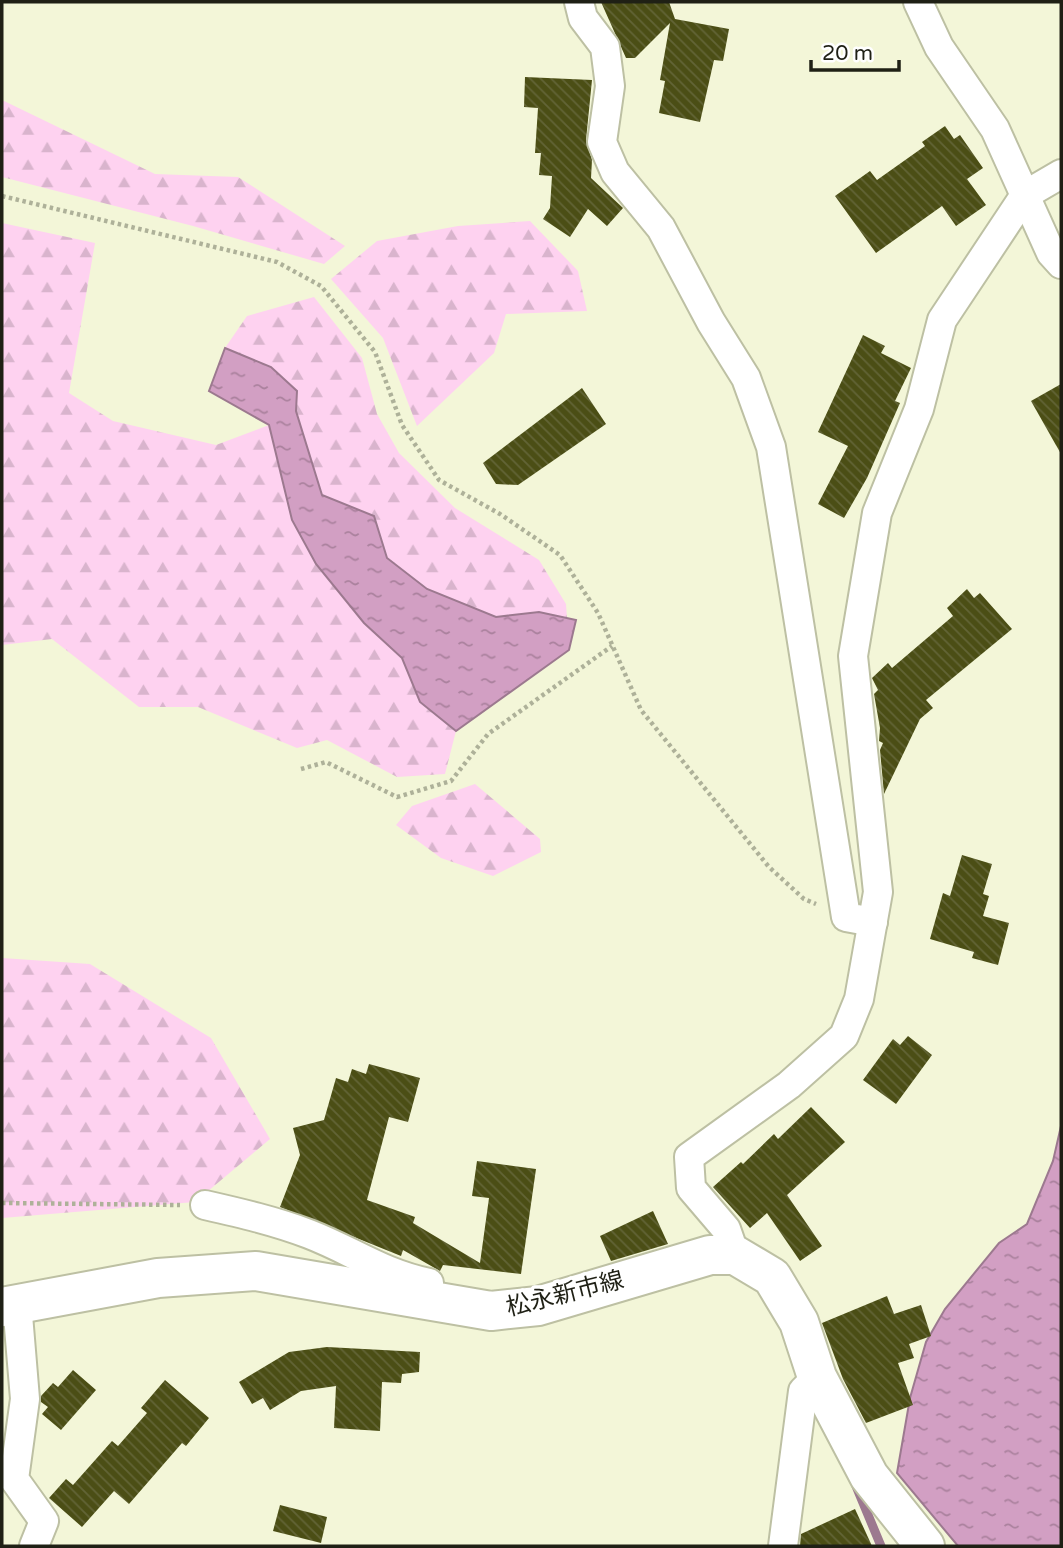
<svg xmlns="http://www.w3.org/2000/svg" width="1063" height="1548" font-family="'Varela Round','Noto Sans JP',sans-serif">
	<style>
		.forest { fill: url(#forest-firs) }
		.water { fill: url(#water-ripples); stroke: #9c798f; stroke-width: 2 }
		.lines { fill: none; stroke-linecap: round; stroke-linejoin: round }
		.stream { stroke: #9c798f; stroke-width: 9 }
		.building { fill: url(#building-back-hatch) }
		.street-casing { stroke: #bdc0a3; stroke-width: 32 }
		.secondary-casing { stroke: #bdc0a3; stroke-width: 42 }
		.path { stroke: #aeb199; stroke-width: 4.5; stroke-dasharray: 3.5 3.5; stroke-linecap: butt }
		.street { stroke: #fff; stroke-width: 28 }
		.secondary { stroke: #fff; stroke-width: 38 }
		.labels { text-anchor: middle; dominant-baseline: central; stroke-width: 7; stroke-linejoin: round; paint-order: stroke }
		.street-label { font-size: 24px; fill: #1f2015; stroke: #fff }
	</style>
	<defs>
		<pattern id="forest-firs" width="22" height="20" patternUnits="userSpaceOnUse" patternTransform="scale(1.75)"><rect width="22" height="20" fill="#fed2f0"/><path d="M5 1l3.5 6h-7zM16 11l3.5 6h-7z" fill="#d9b4cd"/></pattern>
		<pattern id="water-ripples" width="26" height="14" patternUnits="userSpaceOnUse" patternTransform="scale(1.75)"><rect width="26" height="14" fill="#d29fc3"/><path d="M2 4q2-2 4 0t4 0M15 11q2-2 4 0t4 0" fill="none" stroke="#aa819d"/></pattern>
		<pattern id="building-back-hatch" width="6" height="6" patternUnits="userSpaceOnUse" patternTransform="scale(1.75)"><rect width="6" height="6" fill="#4b4e15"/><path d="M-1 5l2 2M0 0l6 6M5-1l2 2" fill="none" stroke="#626436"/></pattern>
	</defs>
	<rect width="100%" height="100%" fill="#f3f6d8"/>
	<g class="forest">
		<polygon points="2,100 155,174 238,177 345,246 324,264 193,226 2,177"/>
		<polygon points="530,221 578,271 587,311 506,314 494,353 417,426 383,338 331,279 377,241 458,226"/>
		<polygon points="2,223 95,243 69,393 113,421 216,445 269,425 292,520 364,623 402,658 420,702 456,731 445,774 397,777 327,740 297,748 198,707 139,707 52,639 2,645"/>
		<polygon points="314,297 362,358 377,414 399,453 455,508 539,560 566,604 567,618 539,612 496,617 427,589 387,558 374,516 322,495 296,411 271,367 225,348 247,316"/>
		<polygon points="475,784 540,839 541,852 493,876 441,858 396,825 412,806"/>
		<polygon points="2,958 90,964 211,1038 270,1139 195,1202 2,1218"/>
	</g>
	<g class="water">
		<polygon points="225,348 271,367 297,391 296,411 322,495 374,516 387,558 427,589 496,617 539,612 576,620 569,650 456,731 420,702 402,658 364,623 316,564 292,520 269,425 209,391"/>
		<polygon points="1061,1126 1061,1546 958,1546 897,1473 910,1398 926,1342 945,1309 999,1243 1027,1224 1053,1161"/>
	</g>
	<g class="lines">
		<polyline class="stream" points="856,1486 881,1546"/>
	</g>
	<g class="building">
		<polygon points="601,2 669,2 675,19 729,29 723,61 714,60 700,122 659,113 665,81 660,80 670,23 635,58 626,58"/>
		<polygon points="525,77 592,80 586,140 592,160 591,178 623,208 607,226 588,209 570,237 543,219 550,208 552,176 539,175 541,153 535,153 538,108 524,107"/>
		<polygon points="945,126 954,139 960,135 983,168 967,179 986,205 956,226 942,206 876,253 835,196 870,171 877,180 925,146 922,142"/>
		<polygon points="863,335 885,346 881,353 911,368 895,401 900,403 867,478 844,518 818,504 848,446 818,432"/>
		<polygon points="1061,384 1061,454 1031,401"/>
		<polygon points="582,388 606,424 518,485 496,484 483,463"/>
		<polygon points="967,589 974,598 980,593 1012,629 926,700 933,708 920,719 884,794 880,750 883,743 879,741 880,728 874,694 878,690 872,678 888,663 892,668 953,616 947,608"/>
		<polygon points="962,855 992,864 983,894 989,896 983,916 1009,923 998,965 972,958 974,952 930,939 943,893 950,896"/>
		<polygon points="908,1036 932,1055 896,1104 863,1080 893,1039 900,1045"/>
		<polygon points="369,1064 420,1078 408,1122 389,1117 367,1200 415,1217 413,1223 480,1263 489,1198 472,1196 477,1161 536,1169 521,1274 443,1265 440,1271 403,1250 401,1256 280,1207 300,1155 293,1128 324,1120 336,1078 348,1082 352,1069 366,1074"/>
		<polygon points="811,1107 845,1142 787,1195 822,1246 800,1261 767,1213 750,1228 713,1187 741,1162 743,1164 774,1134 778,1139"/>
		<polygon points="653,1211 668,1244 611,1261 600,1236"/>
		<polygon points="887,1296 894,1314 921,1305 931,1336 909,1344 914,1358 898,1363 913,1405 866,1423 843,1379 822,1323"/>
		<polygon points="327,1347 420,1352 419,1372 402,1374 401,1383 382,1382 380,1431 334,1428 336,1386 301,1391 270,1410 263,1398 252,1404 239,1382 289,1352"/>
		<polygon points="73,1370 96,1390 61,1430 42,1414 48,1407 41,1402 41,1396 53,1383 58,1387"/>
		<polygon points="165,1380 209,1418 186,1446 182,1443 129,1504 114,1491 82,1527 49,1498 66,1479 73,1485 112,1441 118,1446 147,1413 141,1408"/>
		<polygon points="280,1505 327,1517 321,1543 273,1531"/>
		<polygon points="855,1509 872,1546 800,1546 801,1534"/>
	</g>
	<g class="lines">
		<g class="street-casing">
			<g id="street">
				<polyline points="579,2 583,18 605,47 610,86 602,142 615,172 661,228 711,322 746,378 771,447 846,917 873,922"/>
				<polyline points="918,2 939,47 995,129 1051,253 1061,264"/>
				<path d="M205 1205C240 1213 275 1221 309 1234 353 1251 381 1273 429 1283"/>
				<polyline points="735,1255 726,1229 691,1188 689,1157 789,1085 844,1036 859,999 878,892 853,656 877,513 919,409 942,320 1025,195 1061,174"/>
				<polyline points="17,1303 25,1399 14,1479 44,1521 34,1546"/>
				<polyline points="783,1546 803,1391 817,1377"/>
			</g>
		</g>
		<g class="secondary-casing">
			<polyline id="secondary" points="2,1307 158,1278 256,1271 491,1311 538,1306 710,1255 735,1255 772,1277 799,1322 817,1377 869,1476 925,1546"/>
		</g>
		<g class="path">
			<polyline points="2,196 277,262 321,286 375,352 402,425 439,480 500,514 560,555 598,613 641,710 769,867 804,899 816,904"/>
			<polyline points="301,769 326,762 397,797 451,781 488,734 612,646"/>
			<polyline points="2,1203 180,1205"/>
		</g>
		<use href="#street" class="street"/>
		<use href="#secondary" class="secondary"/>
	</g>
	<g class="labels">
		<g class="street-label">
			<text transform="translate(565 1294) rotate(-14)">松永新市線</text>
		</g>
	</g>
	<rect width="1063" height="1548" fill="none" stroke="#1f2015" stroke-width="7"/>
	<path d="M811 60v10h88v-10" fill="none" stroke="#1f2015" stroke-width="3.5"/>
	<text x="822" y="60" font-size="21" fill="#1f2015" stroke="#ffffff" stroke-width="5" paint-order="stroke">20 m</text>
</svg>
